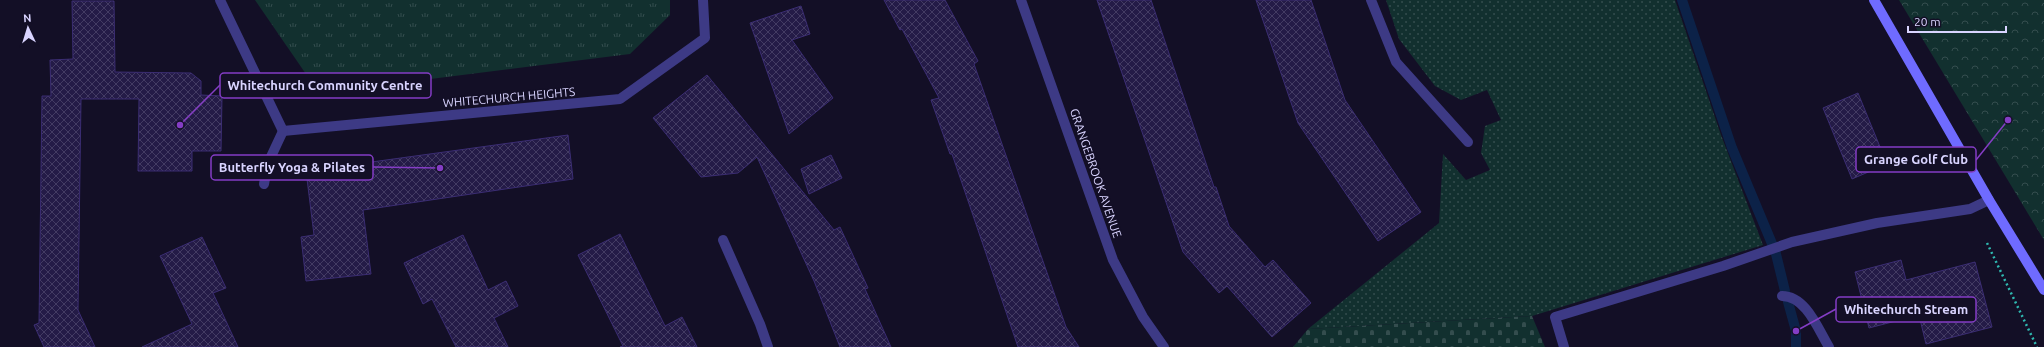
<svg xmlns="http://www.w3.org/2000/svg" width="2044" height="347" font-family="Ubuntu,sans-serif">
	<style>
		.grass { fill: url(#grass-dots) }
		.forest { fill: url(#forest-crowns) }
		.cemetery { fill: url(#cemetery-stones) }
		.park { fill: url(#park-tufts) }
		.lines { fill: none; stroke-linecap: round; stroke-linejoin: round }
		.stream { stroke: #0c2248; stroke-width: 10 }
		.building { fill: url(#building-cross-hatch); stroke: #3b2d73 }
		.path { stroke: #2fb8b0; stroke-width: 2.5; stroke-dasharray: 2 3; stroke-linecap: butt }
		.lane { stroke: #3d3a85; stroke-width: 10 }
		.street { stroke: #3d3a85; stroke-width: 10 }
		.secondary { stroke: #6f6bff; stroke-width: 10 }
		.labels { text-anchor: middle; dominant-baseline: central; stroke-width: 3; stroke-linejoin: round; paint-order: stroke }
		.street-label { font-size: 12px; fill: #d9d4ff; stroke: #130f26 }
		.leader { fill: none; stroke: #843dc5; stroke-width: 1.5 }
		.callout-dot { fill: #843dc5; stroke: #130f26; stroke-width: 1.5 }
		.callout { fill: #130f26; stroke: #843dc5; stroke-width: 1.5 }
		.callout-label { font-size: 13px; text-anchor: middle; font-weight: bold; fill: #d9d4ff }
	</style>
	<defs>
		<pattern id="grass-dots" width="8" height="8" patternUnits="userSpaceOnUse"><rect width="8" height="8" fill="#12302f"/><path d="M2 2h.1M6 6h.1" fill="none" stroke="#344d4e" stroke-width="1.8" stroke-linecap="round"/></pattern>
		<pattern id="forest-crowns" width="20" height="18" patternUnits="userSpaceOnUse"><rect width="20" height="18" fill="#12302f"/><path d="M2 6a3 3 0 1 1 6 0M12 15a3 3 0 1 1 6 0" fill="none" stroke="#344d4e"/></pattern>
		<pattern id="cemetery-stones" width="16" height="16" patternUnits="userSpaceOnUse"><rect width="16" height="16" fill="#12302f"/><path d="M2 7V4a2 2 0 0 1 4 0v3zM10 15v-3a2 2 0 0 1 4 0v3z" fill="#344d4e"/></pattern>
		<pattern id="park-tufts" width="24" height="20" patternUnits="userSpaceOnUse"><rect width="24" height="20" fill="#12302f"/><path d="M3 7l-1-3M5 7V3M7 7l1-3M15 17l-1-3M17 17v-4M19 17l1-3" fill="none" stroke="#344d4e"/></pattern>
		<pattern id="building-cross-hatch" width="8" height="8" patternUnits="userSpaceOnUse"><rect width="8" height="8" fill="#241b47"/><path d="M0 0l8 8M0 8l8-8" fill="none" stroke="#433b63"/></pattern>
	</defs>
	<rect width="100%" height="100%" fill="#130f26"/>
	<polygon class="grass" points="1386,0 1675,0 1721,135 1763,245 1532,316 1308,329 1439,223 1443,154 1466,180 1490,170 1481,153 1485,126 1501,120 1487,90 1461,100 1435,86 1399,39"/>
	<polygon class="forest" points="1899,0 2044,0 2044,240"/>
	<polygon class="cemetery" points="1532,316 1545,347 1293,347 1308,329"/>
	<polygon class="park" points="255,0 670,0 670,15 630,54 319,93"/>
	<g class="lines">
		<g class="stream">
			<polyline points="1682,0 1732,148 1773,246"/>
			<polyline points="1775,250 1785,291"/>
			<polyline points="1788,302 1796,331 1796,347"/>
		</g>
	</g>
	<g class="building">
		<polygon points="884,0 945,0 978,61 974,64 1066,327 1079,347 1018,347 952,154 950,154 931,100 939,98 902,29 900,30"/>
		<polygon points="1097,0 1151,0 1214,187 1216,187 1229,226 1265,267 1273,260 1311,303 1272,337 1227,286 1219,293 1183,252"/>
		<polygon points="1256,0 1311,0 1345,100 1421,212 1378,241 1298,123"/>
		<polygon points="72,1 114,1 115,72 191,73 201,81 201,95 222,96 221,151 192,151 192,171 138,171 139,99 81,99 78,310 95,347 44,347 34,325 39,323 42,96 51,96 50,60 73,59"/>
		<polygon points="801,6 810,34 792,40 833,98 789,134 750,23"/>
		<polygon points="707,75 834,230 840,227 868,288 865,289 891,347 840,347 814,281 757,157 738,173 701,177 653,118"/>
		<polygon points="1858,93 1887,164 1852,179 1823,108"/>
		<polygon points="568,135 573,179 363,210 371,274 306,281 301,237 314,235 306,171"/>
		<polygon points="831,155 842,178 809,194 801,169"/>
		<polygon points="620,234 665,326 682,317 697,347 620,347 623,346 578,255"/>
		<polygon points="463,235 488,290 506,281 518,306 494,318 508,347 456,347 432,299 423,304 404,263"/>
		<polygon points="202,237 226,288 213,293 238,347 142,347 192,324 160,256"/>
		<polygon points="1901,260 1906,280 1975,262 1992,327 1926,344 1919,315 1869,328 1855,272"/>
	</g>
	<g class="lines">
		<polyline class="path" points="1987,243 2037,347"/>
		<polyline class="lane" points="1564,347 1555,317 1723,266 1792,242 1877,223 1970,209 1989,200"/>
		<g class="street">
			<polyline points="220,0 283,131 620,99 705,38 703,0"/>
			<polyline points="1021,0 1113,260 1143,317 1164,347"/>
			<polyline points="1371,0 1396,62 1468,142"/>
			<polyline points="264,184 268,163 283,131"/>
			<polyline points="723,240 760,324 768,347"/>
			<path d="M1782 296C1806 296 1818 329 1829 347"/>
		</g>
		<polyline class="secondary" points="1874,0 1989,200 2044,290"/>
	</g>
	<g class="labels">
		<g class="street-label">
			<text transform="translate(509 97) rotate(-5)">WHITECHURCH HEIGHTS</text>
			<text transform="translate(1096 173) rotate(71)">GRANGEBROOK AVENUE</text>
		</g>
	</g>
	<path class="leader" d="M180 125L220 85M2008 120L1976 160M440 168L373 167M1796 331L1836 309"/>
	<g class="callout-dot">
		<circle cx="180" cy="125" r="4"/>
		<circle cx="2008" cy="120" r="4"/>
		<circle cx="440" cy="168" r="4"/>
		<circle cx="1796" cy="331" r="4"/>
	</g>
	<g class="callout">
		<rect x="220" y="73" width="211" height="25" rx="4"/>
		<rect x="1856" y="147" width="120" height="25" rx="4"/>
		<rect x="211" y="155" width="162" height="25" rx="4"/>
		<rect x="1836" y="297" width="140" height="25" rx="4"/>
	</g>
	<g class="callout-label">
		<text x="325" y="90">Whitechurch Community Centre</text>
		<text x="1916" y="164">Grange Golf Club</text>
		<text x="292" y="172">Butterfly Yoga &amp; Pilates</text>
		<text x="1906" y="314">Whitechurch Stream</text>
	</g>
	<g transform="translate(28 28) rotate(356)" stroke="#130f26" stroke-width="3" paint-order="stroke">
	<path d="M0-3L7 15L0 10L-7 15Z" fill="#d9d4ff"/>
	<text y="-6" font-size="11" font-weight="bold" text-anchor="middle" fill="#d9d4ff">N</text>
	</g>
	<path d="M1908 26v6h98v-6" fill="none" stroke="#d9d4ff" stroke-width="2"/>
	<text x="1914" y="26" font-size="12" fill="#d9d4ff" stroke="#130f26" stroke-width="3" paint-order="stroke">20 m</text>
</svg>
